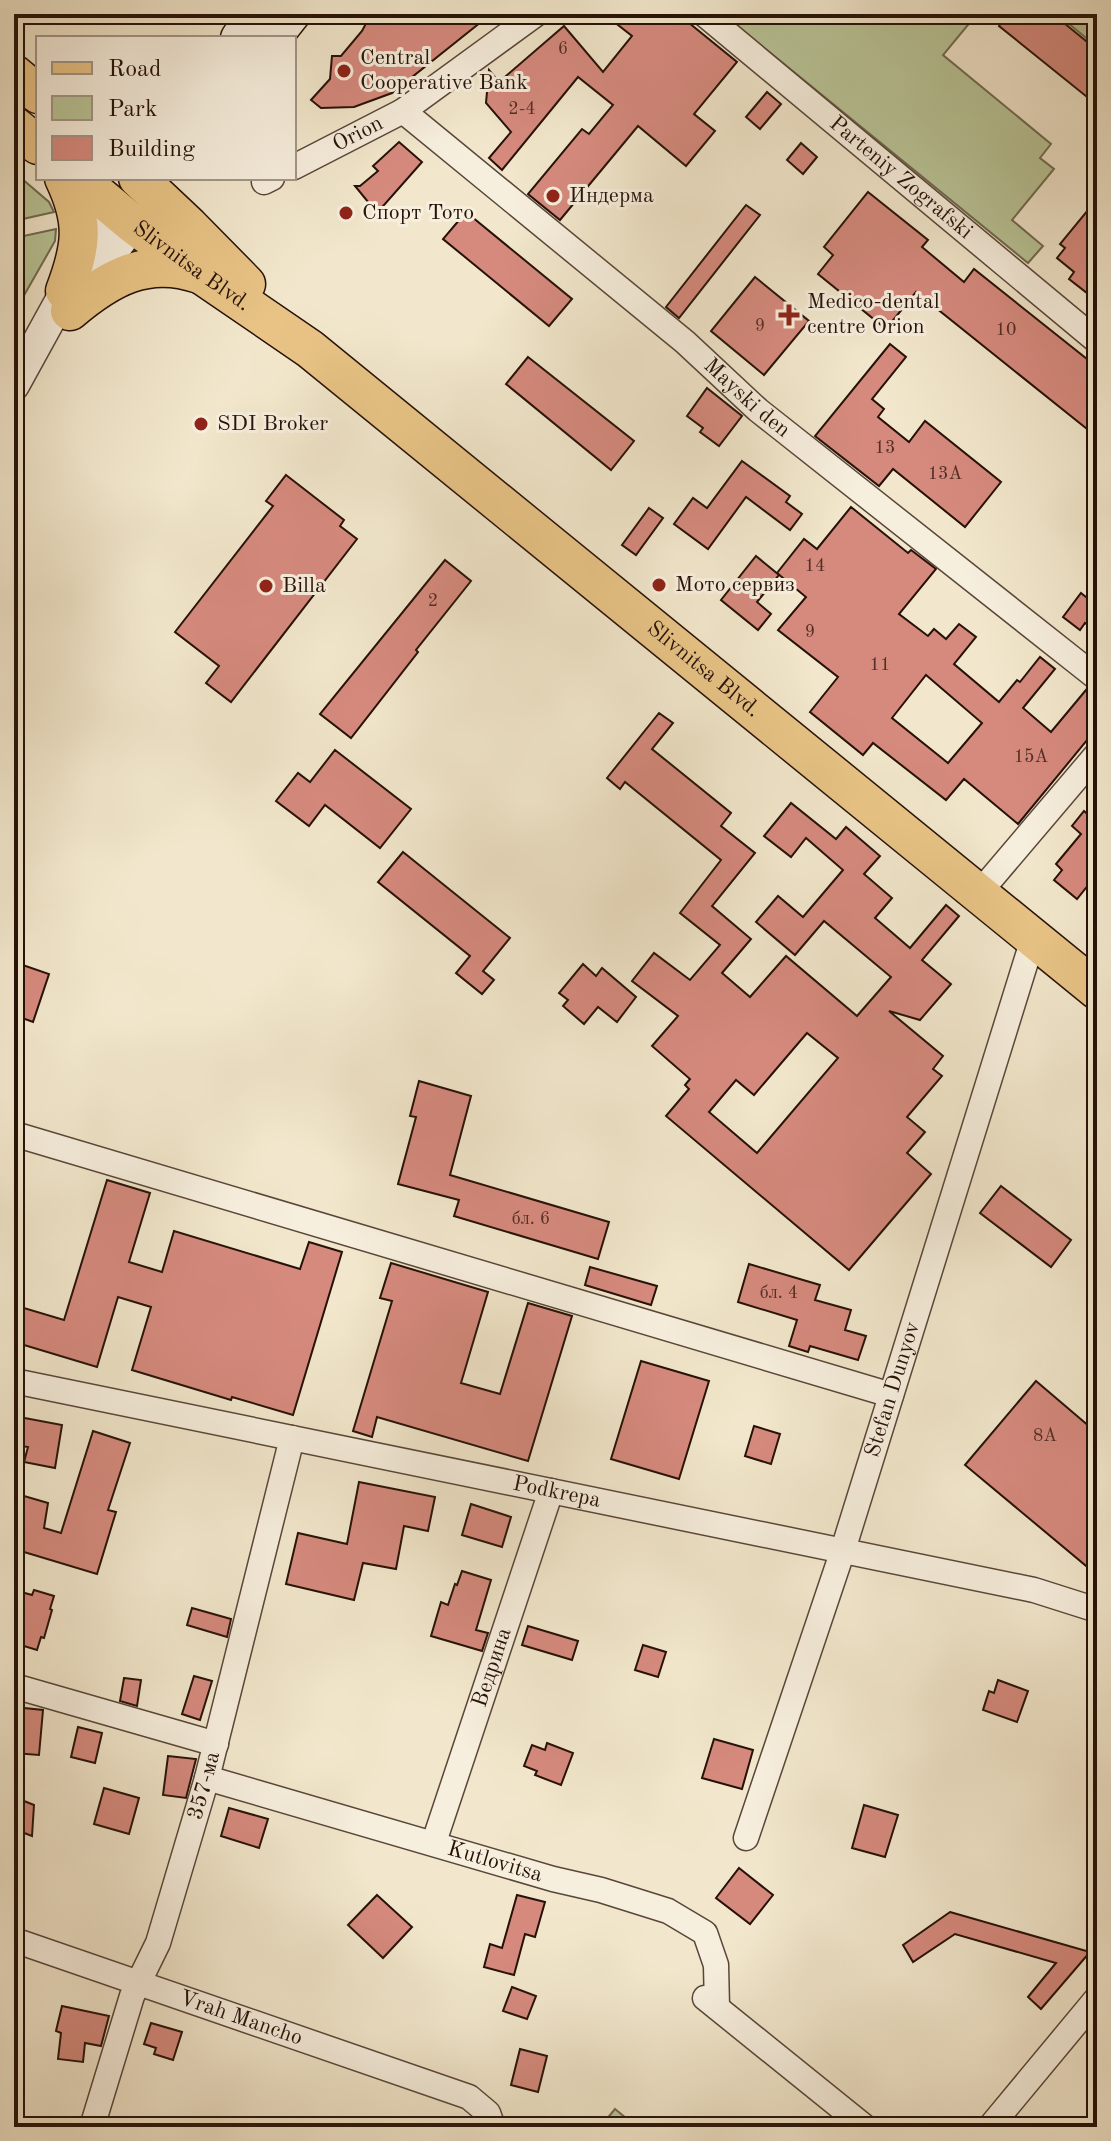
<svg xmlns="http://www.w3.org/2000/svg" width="1111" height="2141" font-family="'Old Standard TT',serif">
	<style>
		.green { fill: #b9c598; stroke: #706b50; stroke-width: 2 }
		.building { fill: #d68a7e; stroke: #261108; stroke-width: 2; fill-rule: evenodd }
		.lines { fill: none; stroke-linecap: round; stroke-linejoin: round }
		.minor-casing { stroke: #594639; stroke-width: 27 }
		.tertiary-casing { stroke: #594639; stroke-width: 33 }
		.secondary-casing { stroke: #261108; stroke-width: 37 }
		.primary-casing { stroke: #261108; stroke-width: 41 }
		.minor { stroke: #f7efde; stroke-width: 24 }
		.tertiary { stroke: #f7efde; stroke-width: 30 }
		.secondary { stroke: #f7efde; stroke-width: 34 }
		.primary { stroke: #e9c486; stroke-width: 38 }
		.poi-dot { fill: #8f2418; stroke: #f7efde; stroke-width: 3 }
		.labels { text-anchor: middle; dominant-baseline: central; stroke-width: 6; stroke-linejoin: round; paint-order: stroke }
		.number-label { font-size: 18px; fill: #522f26 }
		.poi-label { font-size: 22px; fill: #261108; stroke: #f7efde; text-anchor: start }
		.street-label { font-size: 22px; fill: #261108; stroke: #f7efde }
	</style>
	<rect width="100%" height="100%" fill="#f2e7cc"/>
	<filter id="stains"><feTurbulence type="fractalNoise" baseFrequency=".0025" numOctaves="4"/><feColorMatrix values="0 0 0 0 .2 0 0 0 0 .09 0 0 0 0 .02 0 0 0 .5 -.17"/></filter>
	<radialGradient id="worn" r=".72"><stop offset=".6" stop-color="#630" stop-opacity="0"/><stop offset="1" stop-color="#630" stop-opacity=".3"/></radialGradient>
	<g class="green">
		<polygon points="727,14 977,14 943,55 1051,144 1040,158 1054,169 1012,220 1043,246 1028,263 725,16"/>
		<polygon points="1057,14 1097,14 1097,47"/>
		<polygon points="14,172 49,202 54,212 14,221"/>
		<polygon points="56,229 55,241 14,313 14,238"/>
		<polygon points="615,2109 637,2127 600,2127"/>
	</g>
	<g class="building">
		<polygon points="371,14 491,14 392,93 354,107 321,108 311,100 330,79 332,56 341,56 362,31"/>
		<polygon points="604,14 678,14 737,62 694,114 715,131 686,166 638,126 560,220 528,194 582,129 589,134 613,105 578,77 502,170 489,158 511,132 486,103 489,70 499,82 564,26 603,72 632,36"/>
		<polygon points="1008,14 1053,14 1097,50 1097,105 999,26"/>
		<polygon points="767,92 781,104 760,129 746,117"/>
		<polygon points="399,142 422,162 377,213 355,186 360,186 378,171 373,166"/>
		<polygon points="801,143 817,157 803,174 787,160"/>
		<polygon points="868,192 928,240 922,247 964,282 974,269 1097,367 1097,437 916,292 886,329 818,274 833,255 824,247"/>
		<polygon points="1097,199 1097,281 1087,293 1069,279 1074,272 1057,258 1065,248 1060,244"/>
		<polygon points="746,205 760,215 679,318 666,307"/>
		<polygon points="466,212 572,299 549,326 443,239"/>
		<polygon points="755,277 809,321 764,375 711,331"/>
		<polygon points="890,344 906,357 872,399 884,409 878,417 909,442 925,421 1001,482 965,527 893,469 879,486 815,436"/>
		<polygon points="528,357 634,441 611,470 506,384"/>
		<polygon points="707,388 742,416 719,446 700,432 703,428 687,416"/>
		<polygon points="742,461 790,496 786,502 802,514 790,530 746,497 708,549 674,524 693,498 707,508"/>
		<polygon points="286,475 344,520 340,526 357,539 231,702 206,683 219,666 175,632 273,506 266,501"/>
		<path d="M851 507 908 553 911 550 936 569 899 614 928 636 934 629 946 639 959 624 976 637 954 664 999 702 1017 680 1020 682 1040 657 1055 669 1023 708 1051 732 1086 690 1097 699V728L1018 824 964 779 946 800 873 743 863 755 810 712 838 677 778 630 806 597 777 573 804 539 817 549ZM926 675 982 723 948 763 892 718Z"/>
		<polygon points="649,508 663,518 636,555 622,545"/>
		<polygon points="756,556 779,575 757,602 771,614 758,630 721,600"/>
		<polygon points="445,560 471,581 416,650 418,652 351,738 320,714"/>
		<polygon points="1081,593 1097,606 1097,632 1085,623 1080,630 1063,617"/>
		<path d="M659 713 673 723 652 749 731 813 721 826 755 853 712 906 751 939 722 973 750 997 786 956 857 1016 891 977 824 921 795 955 756 922 778 896 803 917 843 870 806 838 791 857 764 836 791 803 836 839 846 827 880 856 864 874 892 898 875 918 910 948 946 905 959 916 922 960 951 984 920 1020 889 1011 943 1056 933 1069 942 1076 907 1117 925 1132 907 1153 931 1174 849 1270 666 1116 689 1089 685 1085 690 1079 652 1046 678 1016 632 981 654 953 690 980 720 945 680 913 721 860 625 782 620 789 607 778ZM807 1033 838 1058 757 1153 709 1112 736 1080 754 1095Z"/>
		<polygon points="335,750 411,809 380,848 325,805 309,826 276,801 298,773 310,782"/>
		<polygon points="1084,811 1093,819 1097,814 1097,874 1077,899 1054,880 1062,870 1056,864 1081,834 1072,826"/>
		<polygon points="403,852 510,938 483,971 494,980 482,994 456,973 470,956 378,882"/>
		<polygon points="14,962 49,974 33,1022 14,1015"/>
		<polygon points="583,964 596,976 602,968 636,997 617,1022 598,1007 584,1024 563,1006 568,1000 559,993"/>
		<polygon points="419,1081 471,1096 450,1175 609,1222 598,1259 454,1216 459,1200 398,1184 416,1117 410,1116"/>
		<polygon points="107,1180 150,1193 129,1262 162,1272 174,1231 300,1269 309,1242 342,1252 293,1415 232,1397 231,1400 132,1370 151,1307 118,1297 97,1367 14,1342 14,1305 64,1320"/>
		<polygon points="1001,1186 1071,1240 1051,1267 980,1213"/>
		<polygon points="391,1263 488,1292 461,1383 500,1394 528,1303 572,1316 528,1461 377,1417 372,1437 353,1431 392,1301 380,1298"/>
		<polygon points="749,1264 820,1285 815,1300 851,1310 845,1330 866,1336 858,1360 810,1346 808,1352 789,1346 797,1320 738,1302"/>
		<polygon points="590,1267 657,1286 651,1305 585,1285"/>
		<polygon points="641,1361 709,1381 679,1479 611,1459"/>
		<polygon points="1036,1381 1097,1433 1097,1575 965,1465"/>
		<polygon points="14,1416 62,1425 55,1468 24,1462 28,1447 14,1445"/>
		<polygon points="754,1426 780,1434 771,1464 745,1456"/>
		<polygon points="93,1431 130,1443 108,1510 116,1512 97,1574 14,1549 14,1493 48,1503 44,1528 61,1533"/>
		<polygon points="359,1482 435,1497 428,1531 404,1526 396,1569 363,1563 354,1600 286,1584 298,1533 347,1544"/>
		<polygon points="471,1504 511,1517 502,1547 462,1535"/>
		<polygon points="462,1571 491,1580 476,1630 488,1633 482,1651 431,1636 441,1602 448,1605 455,1584 457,1585"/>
		<polygon points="14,1590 32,1595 34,1590 54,1596 50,1609 52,1610 44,1638 41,1637 37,1650 14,1643"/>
		<polygon points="192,1608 231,1619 227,1637 187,1625"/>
		<polygon points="528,1626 578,1641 572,1660 522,1645"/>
		<polygon points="643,1645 666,1652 658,1677 635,1670"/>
		<polygon points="194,1676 212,1681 200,1720 182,1714"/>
		<polygon points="124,1678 141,1680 137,1706 120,1701"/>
		<polygon points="998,1680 1028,1691 1017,1722 983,1710 989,1691 994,1693"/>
		<polygon points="14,1707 43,1710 39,1755 14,1753"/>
		<polygon points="78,1727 102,1733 95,1763 71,1757"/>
		<polygon points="714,1739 753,1750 742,1789 702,1778"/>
		<polygon points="547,1743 573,1753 561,1785 535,1775 537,1771 524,1766 532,1745 545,1750"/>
		<polygon points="168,1756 196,1759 186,1798 163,1795"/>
		<polygon points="104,1788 139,1798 129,1834 94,1824"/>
		<polygon points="14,1797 34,1805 32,1836 14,1829"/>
		<polygon points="864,1805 898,1815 885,1857 852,1848"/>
		<polygon points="229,1808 268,1819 259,1848 221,1836"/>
		<polygon points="739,1868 773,1895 750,1924 716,1898"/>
		<polygon points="377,1895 412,1927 383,1958 348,1925"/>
		<polygon points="517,1895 545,1902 535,1937 525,1934 514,1975 484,1967 490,1944 502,1948"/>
		<polygon points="950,1912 1090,1952 1041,2009 1028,1997 1056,1963 955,1934 913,1962 903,1945"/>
		<polygon points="512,1987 536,1996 527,2019 503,2011"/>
		<polygon points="62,2006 109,2016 101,2046 85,2043 83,2062 58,2059 61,2033 56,2031"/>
		<polygon points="151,2023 182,2032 173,2060 154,2054 156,2048 144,2044"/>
		<polygon points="520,2049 547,2056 538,2092 511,2085"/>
	</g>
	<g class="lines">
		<g class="minor-casing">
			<g id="minor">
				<path id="s1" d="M704 14 1097 341"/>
				<path id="s2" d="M403 111 685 342 758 410 1097 678"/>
				<path id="s3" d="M294 167 403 111 536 14"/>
				<polyline points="264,182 272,178"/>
				<polyline points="979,893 1097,754"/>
				<polyline points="14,1134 891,1395"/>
				<path id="s4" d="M14 1381 1034 1590 1097 1610"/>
				<polyline points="14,1686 216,1744"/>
				<path id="s5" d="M207 1778 553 1879 601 1890 668 1911 705 1933 716 1965 717 2007"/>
				<path id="s6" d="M746 1838 843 1550 1033 939"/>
				<path id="s7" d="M434 1842 551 1491"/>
				<path id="s8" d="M14 1940 469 2097 488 2113 493 2127"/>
				<polyline points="705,1998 865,2127"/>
				<path id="s9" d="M92 2127 132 1996 158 1943 207 1778 292 1438"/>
				<polyline points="990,2127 1097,1998"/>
			</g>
		</g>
		<g class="tertiary-casing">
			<g id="tertiary">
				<polyline points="81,296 133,224"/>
				<polyline points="14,385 102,225 114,209"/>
			</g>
		</g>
		<g class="secondary-casing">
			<g id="secondary">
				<polyline points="238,38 254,14"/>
				<polyline points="274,38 293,14"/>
			</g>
		</g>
		<g class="primary-casing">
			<g id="primary">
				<polyline points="14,74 38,94"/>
				<polyline points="14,126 38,145"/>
				<path d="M64 178C85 222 82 246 65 291"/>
				<path id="s10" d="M78 178 133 224 202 275 310 349 1097 990"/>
				<polyline points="138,178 189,226 246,284"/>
				<path d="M70 311C109 278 147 256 199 274"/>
			</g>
		</g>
		<use href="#minor" class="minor"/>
		<use href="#tertiary" class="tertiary"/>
		<use href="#secondary" class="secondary"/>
		<use href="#primary" class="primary"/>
	</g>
	<g class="poi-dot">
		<circle cx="344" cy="71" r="8"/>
		<circle cx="553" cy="196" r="8"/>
		<circle cx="346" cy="213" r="8"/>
		<path d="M785 303h8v8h8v8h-8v8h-8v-8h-8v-8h8z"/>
		<circle cx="201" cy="424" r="8"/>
		<circle cx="659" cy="585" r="8"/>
		<circle cx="266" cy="586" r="8"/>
	</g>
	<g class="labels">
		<g class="number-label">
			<text x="563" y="49">6</text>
			<text x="522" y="109">2-4</text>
			<text x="760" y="326">9</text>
			<text x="1006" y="330">10</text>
			<text x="885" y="448">13</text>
			<text x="945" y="474">13A</text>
			<text x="815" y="566">14</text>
			<text x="433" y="601">2</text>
			<text x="810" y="632">9</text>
			<text x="880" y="665">11</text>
			<text x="1031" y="757">15A</text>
			<text x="531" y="1219">бл. 6</text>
			<text x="779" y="1293">бл. 4</text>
			<text x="1045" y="1436">8А</text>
		</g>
		<g class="poi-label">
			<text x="360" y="58">Central<tspan x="360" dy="25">Cooperative Bank</tspan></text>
			<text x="569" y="196">Индерма</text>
			<text x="362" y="213">Спорт Тото</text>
			<text x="807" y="302">Medico-dental<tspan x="807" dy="25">centre Orion</tspan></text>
			<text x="217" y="424">SDI Broker</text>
			<text x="675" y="585">Мото сервиз</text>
			<text x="282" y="586">Billa</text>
		</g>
		<g class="street-label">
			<text stroke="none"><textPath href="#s3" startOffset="72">Orion</textPath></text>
			<text stroke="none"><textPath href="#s1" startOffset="256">Parteniy Zografski</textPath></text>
			<text stroke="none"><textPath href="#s10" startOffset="144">Slivnitsa Blvd.</textPath></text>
			<text stroke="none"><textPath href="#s2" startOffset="448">Mayski den</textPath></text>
			<text stroke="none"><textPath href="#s10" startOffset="796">Slivnitsa Blvd.</textPath></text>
			<text stroke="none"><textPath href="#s6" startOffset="472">Stefan Dunyov</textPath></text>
			<text stroke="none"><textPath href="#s4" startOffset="554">Podkrepa</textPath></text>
			<text stroke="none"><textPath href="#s7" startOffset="184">Ведрина</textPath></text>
			<text stroke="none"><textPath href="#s9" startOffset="360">357-ма</textPath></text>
			<text stroke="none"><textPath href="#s5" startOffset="300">Kutlovitsa</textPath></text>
			<text stroke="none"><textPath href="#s8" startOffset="240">Vrah Mancho</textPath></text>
		</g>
	</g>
	<rect width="1111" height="2141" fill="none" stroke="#f2e7cc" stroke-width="48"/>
	<rect x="16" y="16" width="1079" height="2109" fill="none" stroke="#261108" stroke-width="4"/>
	<rect x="24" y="24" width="1063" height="2093" fill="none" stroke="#261108" stroke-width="2"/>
	<rect x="36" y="36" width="260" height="144" fill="#f7efde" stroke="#a39688" stroke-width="2"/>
	<rect x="52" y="62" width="40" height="12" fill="#e9c486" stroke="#a39688" stroke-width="2"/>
	<text x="108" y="76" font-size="24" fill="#261108">Road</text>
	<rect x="52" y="96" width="40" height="24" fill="#b9c598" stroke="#a39688" stroke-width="2"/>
	<text x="108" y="116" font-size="24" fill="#261108">Park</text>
	<rect x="52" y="136" width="40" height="24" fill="#d68a7e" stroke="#a39688" stroke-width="2"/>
	<text x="108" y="156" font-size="24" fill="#261108">Building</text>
	<rect width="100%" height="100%" filter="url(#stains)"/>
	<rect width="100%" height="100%" fill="url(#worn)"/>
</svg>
